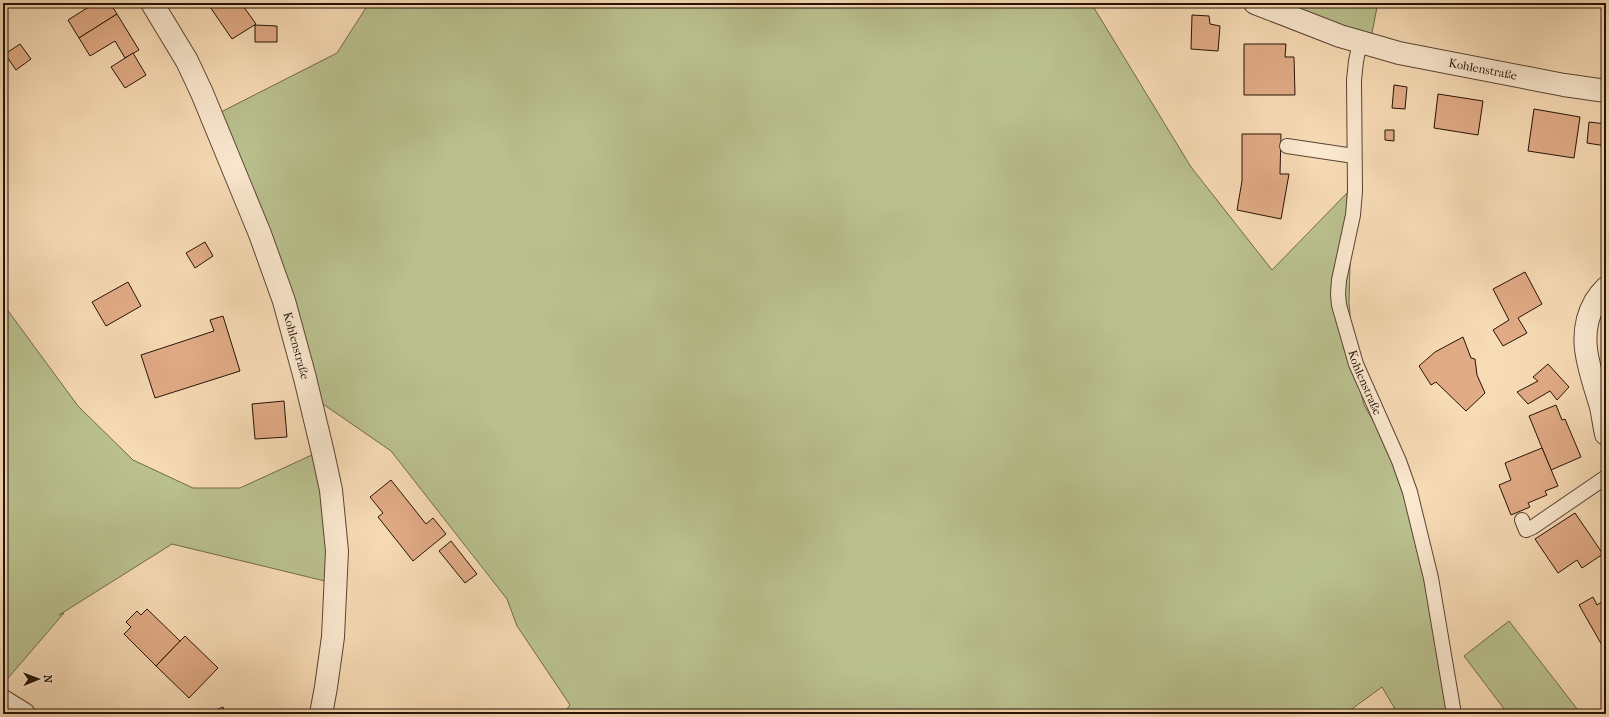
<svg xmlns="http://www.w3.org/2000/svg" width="1609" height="717" font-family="'IM FELL French Canon',serif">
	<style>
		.green { fill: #bac18f; stroke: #706a4b }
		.building { fill: #e1ab86; stroke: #271207 }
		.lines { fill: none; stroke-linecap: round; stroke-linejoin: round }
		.service-casing { stroke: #5b4432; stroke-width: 16 }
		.minor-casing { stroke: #5b4432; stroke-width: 24 }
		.tertiary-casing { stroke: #5b4432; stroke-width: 24 }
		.service { stroke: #fae8cf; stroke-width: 14 }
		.minor { stroke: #fae8cf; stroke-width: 22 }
		.tertiary { stroke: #fae8cf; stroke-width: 22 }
		.labels { text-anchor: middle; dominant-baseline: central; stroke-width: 3; stroke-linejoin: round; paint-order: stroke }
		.street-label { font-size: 12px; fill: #271207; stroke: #fae8cf }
	</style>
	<rect width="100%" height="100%" fill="#f7dbb5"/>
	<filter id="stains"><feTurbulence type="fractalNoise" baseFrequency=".005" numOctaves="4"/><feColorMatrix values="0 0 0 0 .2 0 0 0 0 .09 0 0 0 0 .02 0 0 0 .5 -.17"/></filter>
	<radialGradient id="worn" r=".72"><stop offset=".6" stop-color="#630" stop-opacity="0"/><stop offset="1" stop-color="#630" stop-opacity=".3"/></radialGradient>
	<g class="green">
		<polygon points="369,3 1091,3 1191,167 1272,270 1347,193 1350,265 1349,302 1354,364 1364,405 1386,443 1420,543 1450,714 1398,714 1382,687 1345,714 563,714 570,705 517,626 507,599 391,451 320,402 217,114 337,53"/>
		<polygon points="1277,3 1375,3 1377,7 1371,38"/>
		<polygon points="3,304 78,406 133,460 193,488 240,488 314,454 325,522 329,582 172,544 59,615 64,613 3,684"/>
		<polygon points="1509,621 1581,714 1508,714 1464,656"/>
	</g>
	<g class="building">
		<polygon points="95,3 110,3 117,14 79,38 68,20"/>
		<polygon points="210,3 241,3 256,24 232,39 208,4"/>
		<polygon points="117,14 139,50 125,58 115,41 90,56 79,38"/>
		<polygon points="1192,15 1209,16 1210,24 1220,26 1218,51 1191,49"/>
		<polygon points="255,25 277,26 277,42 255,42"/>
		<polygon points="20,44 31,59 16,70 5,54"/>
		<polygon points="1244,44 1286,44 1285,57 1294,57 1295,95 1244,95"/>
		<polygon points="133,53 146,75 125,88 111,67"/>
		<polygon points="1394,85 1407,87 1405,109 1392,108"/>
		<polygon points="1438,94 1483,101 1478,135 1434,128"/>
		<polygon points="1534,109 1580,117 1574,158 1528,151"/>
		<polygon points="1589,122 1606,124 1606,146 1587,143"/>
		<polygon points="1385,130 1394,130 1394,141 1385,140"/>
		<polygon points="1242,134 1281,134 1280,174 1289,174 1281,219 1237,210 1242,181"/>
		<polygon points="205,242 213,256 195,268 186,253"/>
		<polygon points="1525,272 1542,304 1518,318 1527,333 1503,346 1493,330 1509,320 1493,289"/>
		<polygon points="128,282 141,306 106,326 92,302"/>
		<polygon points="223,316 240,371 155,398 141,355 214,331 210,320"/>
		<polygon points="1463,337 1471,358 1475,359 1477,375 1485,393 1466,411 1436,382 1431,385 1419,366 1435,352"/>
		<polygon points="1548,364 1569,387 1557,400 1550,391 1528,404 1517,392 1538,381 1533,377"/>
		<polygon points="284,401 287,437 255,439 252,404"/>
		<polygon points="1556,405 1562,420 1565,419 1581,457 1551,470 1529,416"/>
		<polygon points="1542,448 1558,486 1545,491 1547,495 1528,503 1530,507 1511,515 1499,485 1511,480 1505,463"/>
		<polygon points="391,480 426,524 433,518 446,534 413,561 378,517 383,513 370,497"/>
		<polygon points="1575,513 1603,554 1582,568 1577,560 1558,573 1535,539"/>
		<polygon points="451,541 477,574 465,583 439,551"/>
		<polygon points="1593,597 1597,605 1606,599 1606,645 1603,647 1579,605"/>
		<polygon points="147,609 180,641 156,666 124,634 131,627 126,622 137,611 141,615"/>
		<polygon points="185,636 218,668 189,698 156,666"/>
		<polygon points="223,707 225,714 209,714 209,713"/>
	</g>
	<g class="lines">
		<g class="service-casing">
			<g id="service">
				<path id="s1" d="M1360 43 1356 61 1354 80 1355 191 1353 215 1339 280 1338 294 1339 305 1356 364 1399 461 1410 492 1431 578 1454 714"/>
				<polyline points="1287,146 1354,156"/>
				<polyline points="1522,520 1526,530 1533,527 1606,477"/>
			</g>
		</g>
		<g class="minor-casing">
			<path id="minor" d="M1606 288C1602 292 1598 297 1595 302 1575 337 1591 372 1601 407 1603 416 1604 425 1606 434"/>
		</g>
		<g class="tertiary-casing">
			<g id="tertiary">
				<path id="s2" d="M152 3 187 61 202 93 260 234 284 301 305 378 323 453 331 490 337 551 333 637 326 687 321 714"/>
				<path id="s3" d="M1255 3 1340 36 1399 53 1564 85 1606 91"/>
				<polyline points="3,701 24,714"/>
			</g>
		</g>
		<use href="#service" class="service"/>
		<use href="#minor" class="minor"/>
		<use href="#tertiary" class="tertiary"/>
	</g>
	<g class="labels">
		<g class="street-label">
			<text stroke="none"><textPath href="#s3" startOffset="238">Kohlenstraße</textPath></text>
			<text stroke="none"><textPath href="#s2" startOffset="373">Kohlenstraße</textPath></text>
			<text stroke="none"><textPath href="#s1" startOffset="346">Kohlenstraße</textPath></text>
		</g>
	</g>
	<rect width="1609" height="717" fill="none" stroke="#f7dbb5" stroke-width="16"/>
	<rect x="4" y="4" width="1601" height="709" fill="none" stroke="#271207" stroke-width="2"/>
	<rect x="8" y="8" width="1593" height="701" fill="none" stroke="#271207"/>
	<g transform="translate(38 679) rotate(89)" stroke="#fae8cf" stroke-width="3" paint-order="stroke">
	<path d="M0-3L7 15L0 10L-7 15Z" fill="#271207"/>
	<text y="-6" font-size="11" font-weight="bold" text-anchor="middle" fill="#271207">N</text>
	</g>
	<rect width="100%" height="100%" filter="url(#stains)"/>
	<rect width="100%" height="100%" fill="url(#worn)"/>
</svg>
